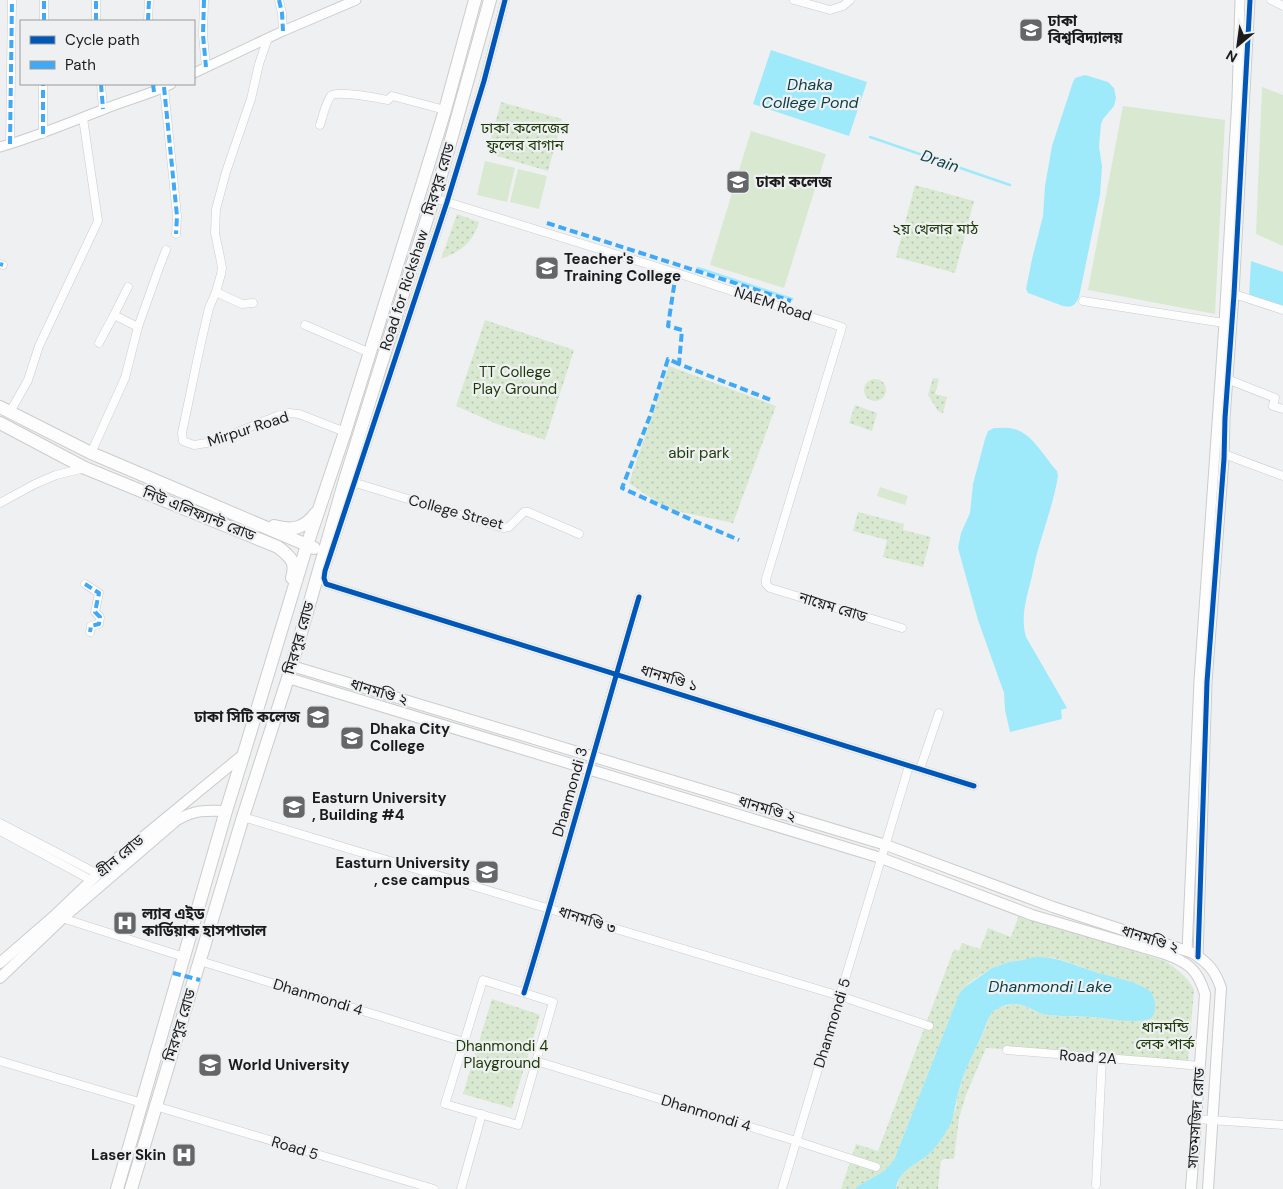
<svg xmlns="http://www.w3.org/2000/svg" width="1283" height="1189" font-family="'DM Sans','Noto Sans Bengali',sans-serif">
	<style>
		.grass { fill: #d9e9d1 }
		.park { fill: url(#park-dots) }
		.water { fill: #9eeafb }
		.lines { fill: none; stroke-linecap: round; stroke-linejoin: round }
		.stream { stroke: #9eeafb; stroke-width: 2.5 }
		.minor-casing { stroke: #cbcccd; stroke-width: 9 }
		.tertiary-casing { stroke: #cbcccd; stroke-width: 11 }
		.secondary-casing { stroke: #cbcccd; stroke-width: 12 }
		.trunk-casing { stroke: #cbcccd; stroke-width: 14 }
		.minor { stroke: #fdfdfd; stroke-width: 8 }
		.tertiary { stroke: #fdfdfd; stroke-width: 9 }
		.secondary { stroke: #fdfdfd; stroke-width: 10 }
		.trunk { stroke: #fdfdfd; stroke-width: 12 }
		.quiet { stroke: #3fa9f5; stroke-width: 4; stroke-dasharray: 8 4; stroke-linecap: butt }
		.cycleway-casing { stroke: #eef0f2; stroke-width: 8 }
		.cycleway { stroke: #0057b8; stroke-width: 5 }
		.labels { text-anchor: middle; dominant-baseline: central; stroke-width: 4.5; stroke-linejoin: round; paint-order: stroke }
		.poi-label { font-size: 15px; font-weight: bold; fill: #1b1b1c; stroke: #eef0f2; text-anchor: start }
		.park-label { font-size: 15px; fill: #1d3907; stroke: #eef0f2 }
		.street-label { font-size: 15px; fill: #1b1b1c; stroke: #eef0f2 }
		.water-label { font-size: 16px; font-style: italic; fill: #093e47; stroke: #eef0f2 }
	</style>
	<defs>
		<pattern id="park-dots" width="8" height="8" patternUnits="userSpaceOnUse" patternTransform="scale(1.25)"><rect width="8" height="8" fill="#d9e9d1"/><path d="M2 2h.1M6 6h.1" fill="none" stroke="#bac7b3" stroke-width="1.8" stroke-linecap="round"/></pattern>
	</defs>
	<rect width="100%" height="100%" fill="#eff0f1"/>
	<g class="grass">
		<polygon points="1262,87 1283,95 1283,246 1256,234"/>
		<polygon points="1123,106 1225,120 1215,314 1088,290"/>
		<polygon points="751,131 826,154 784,288 710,265"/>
		<polygon points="485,161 515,168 507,202 477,195"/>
		<polygon points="518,169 547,176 539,209 510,202"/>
		<polygon points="880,487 908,496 905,505 877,496"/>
	</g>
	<g class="park">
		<polygon points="501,102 562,119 548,171 487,153"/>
		<polygon points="915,185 974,201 955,273 896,257"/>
		<path d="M457 214 479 222C472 244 461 251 441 259Z"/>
		<polygon points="485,320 574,350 545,440 497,424 456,406"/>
		<polygon points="669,366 776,406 733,523 667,509 629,483"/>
		<polygon points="933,378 939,379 935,394 947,397 943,413 938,411 928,395"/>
		<circle cx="875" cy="390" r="11"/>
		<polygon points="855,405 877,413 872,431 849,423"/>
		<polygon points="858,512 904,524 903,530 931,537 923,567 883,557 887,540 853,531"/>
		<path d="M1019 915 1165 961C1177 969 1188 977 1194 990L1188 1061 986 1048 966 1095 959 1118 954 1159H944L941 1161 938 1189H896L900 1177 906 1170 931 1152 956 1109 958 1094 968 1063 983 1034 990 1015 996 1008 1014 1004 1023 1005 1034 1011 1057 1016 1091 1017 1137 1021 1149 1019C1153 1010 1157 1002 1152 994 1145 984 1117 978 1106 975 1088 970 1072 962 1054 958 1042 956 1035 957 1024 960 1019 961 1013 961 1008 962 994 965 969 981 960 992L894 1160 884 1171 858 1186 855 1189H841L856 1144 878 1151 954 949 959 951 962 943 980 949 988 928 1011 937Z"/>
		<polygon points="492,999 540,1015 512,1108 463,1094"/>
	</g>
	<g class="water">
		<polygon points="771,50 867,82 849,136 753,104"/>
		<path d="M1085 75 1108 82 1114 88 1116 98 1114 106 1103 119 1101 124 1099 147 1102 166 1100 195 1079 297C1075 305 1073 308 1063 306L1028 293 1026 289 1032 259 1043 216 1045 186 1052 146 1073 82 1075 78Z"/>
		<polygon points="1251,261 1283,272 1283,308 1249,297"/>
		<path d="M994 428C1000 428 1008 427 1014 429 1033 434 1044 457 1057 471L1058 476C1054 500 1046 523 1039 546 1036 556 1034 566 1032 576 1027 596 1020 617 1026 637L1067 708 1061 710 1062 719 1010 732 1005 710 1004 693 978 620 958 548 961 533 970 513 973 484 985 439 988 431Z"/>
		<path d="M1035 957C1058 956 1073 965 1093 971 1110 977 1133 980 1147 989 1153 993 1155 999 1155 1006 1155 1011 1154 1017 1149 1019 1136 1024 1107 1018 1092 1017 1076 1016 1059 1017 1043 1014 1033 1011 1025 1004 1015 1004 1007 1004 996 1007 991 1014 987 1020 985 1028 982 1035 973 1054 963 1073 958 1094 955 1105 954 1117 949 1127 945 1134 937 1146 931 1152 919 1164 898 1169 896 1189H855L858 1186 884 1171 894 1160 960 992 965 987 992 968 1008 962 1023 960Z"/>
	</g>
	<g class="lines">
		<g class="stream">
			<polyline points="870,137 1010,185"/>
			<polyline points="698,268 792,299"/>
		</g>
		<g class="minor-casing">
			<g id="minor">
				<polyline points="204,0 203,35 206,67"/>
				<polyline points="279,0 282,13 283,31"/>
				<polyline points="505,0 484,81 447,202 325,571 324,578 326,584 974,786"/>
				<polyline points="794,0 830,10 843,6 850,0"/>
				<polyline points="1271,0 1283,6"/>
				<polyline points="44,21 44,0"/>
				<polyline points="96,21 96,0"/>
				<polyline points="148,21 149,0"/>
				<polyline points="101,84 103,109"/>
				<polyline points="164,87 177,216 176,234"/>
				<path d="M320 125C322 119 327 98 332 95 340 91 378 98 388 100L392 96 445 110"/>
				<polyline points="43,134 43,84"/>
				<polyline points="10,144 12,0"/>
				<polyline points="434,198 683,275 842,327 766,579 766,584 770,588 902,628"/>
				<polyline points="0,264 3,265"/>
				<polyline points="216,292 221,274 222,268 220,257 215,233 216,209 226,172 251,99 259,64 268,38"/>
				<polyline points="1234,294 1283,310"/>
				<polyline points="1083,301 1230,324"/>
				<polyline points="253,303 242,304 216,292 209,308 200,347 182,433 183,441 194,445 213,442 277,416 289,413 299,414 345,432"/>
				<polyline points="114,315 128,287"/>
				<polyline points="305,325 370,353"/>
				<polyline points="99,343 114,315 138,327"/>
				<polyline points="1227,379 1275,398 1273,406 1283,409"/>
				<polyline points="10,412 28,380 39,346 98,221 83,118"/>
				<polyline points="91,453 125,378 138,327 159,268 166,250"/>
				<polyline points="1224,454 1283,476"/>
				<polyline points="349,481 503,528 509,527 524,512 528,512 579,534"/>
				<polyline points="0,503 35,484 56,475 85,468"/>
				<polyline points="85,584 99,593 95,612 100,617 99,624 91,626 90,632"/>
				<polyline points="920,769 939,713"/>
				<polyline points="243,817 840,996 929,1026"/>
				<polyline points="0,823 98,874"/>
				<polyline points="0,831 91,880"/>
				<polyline points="59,917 184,957"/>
				<polyline points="200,961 464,1042"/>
				<polygon points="483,980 553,1002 518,1125 445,1104"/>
				<path d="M524 993C564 862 600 729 639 597"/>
				<polyline points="1007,1050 1168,1063 1199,1066"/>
				<polyline points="0,1061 142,1103"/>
				<polyline points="536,1061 796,1141 876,1167"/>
				<polyline points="155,1106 434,1189"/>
				<polyline points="1196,1119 1283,1125"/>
				<polyline points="1096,1185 1102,1058"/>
				<polyline points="461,1189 482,1114"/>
				<polyline points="782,1189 909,766"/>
			</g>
		</g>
		<g class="tertiary-casing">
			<g id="tertiary">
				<polyline points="194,73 283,31 356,0"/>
				<path d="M0 147C35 137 68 123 102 110 125 100 149 95 171 84"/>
				<polyline points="1187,951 1199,681 1224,323 1237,98 1240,0"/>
				<polyline points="1198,957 1207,682 1224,459 1225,418 1234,294 1250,0"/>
			</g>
		</g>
		<g class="secondary-casing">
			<g id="secondary">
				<path d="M292 666 886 845 1053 907 1193 953C1208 963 1215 970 1221 988L1208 1189"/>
				<path d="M288 678 881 858 1032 915 1165 954C1188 962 1198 970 1205 994L1191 1189"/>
				<polyline points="0,963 54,916 98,874 244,754"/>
				<path d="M0 978 63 918 177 820C194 810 206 810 226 811"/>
			</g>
		</g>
		<g class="trunk-casing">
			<g id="trunk">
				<polyline points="0,407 91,453 314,548"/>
				<path d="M0 423 85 468 278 547C290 557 297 561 292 578"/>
				<path d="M274 526C292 531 304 529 316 513"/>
				<polyline points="117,1189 226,811 244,753 307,545 345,432 423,182 445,110 475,0"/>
				<polyline points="131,1189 243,817 288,678 345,480 403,294 442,172 490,0"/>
			</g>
		</g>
		<use href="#minor" class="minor"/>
		<use href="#tertiary" class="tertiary"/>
		<use href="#secondary" class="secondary"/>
		<use href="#trunk" class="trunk"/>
		<g class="quiet">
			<polyline points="204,0 203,35 206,67"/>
			<polyline points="279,0 282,13 283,31"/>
			<polyline points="44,21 44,0"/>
			<polyline points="96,21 96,0"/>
			<polyline points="148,21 149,0"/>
			<polyline points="101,84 103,109"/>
			<polyline points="153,84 154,92"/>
			<polyline points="164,87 177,216 176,234"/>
			<polyline points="43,134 43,84"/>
			<polyline points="10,144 12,0"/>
			<polyline points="547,223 791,301"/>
			<polyline points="0,264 3,265"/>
			<polyline points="676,273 668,326 682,330 679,364 771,400"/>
			<polyline points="679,364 668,359 650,416 622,488 692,520 739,540"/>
			<polyline points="85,584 99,593 95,612 100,617 99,624 91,626 90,632"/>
			<polyline points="173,973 200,980"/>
		</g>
		<g class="cycleway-casing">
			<g id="cycleway">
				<polyline points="505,0 484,81 447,202 325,571 324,578 326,584 974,786"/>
				<polyline points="1198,957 1207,682 1224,459 1225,418 1234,294 1250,0"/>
				<path d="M524 993C564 862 600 729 639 597"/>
			</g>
		</g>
		<use href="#cycleway" class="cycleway"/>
	</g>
	<defs>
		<g id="university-square" transform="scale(1.25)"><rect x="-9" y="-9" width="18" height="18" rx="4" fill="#656667" stroke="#eef0f2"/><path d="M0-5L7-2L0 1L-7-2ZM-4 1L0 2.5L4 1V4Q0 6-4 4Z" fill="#fff"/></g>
		<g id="hospital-square" transform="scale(1.25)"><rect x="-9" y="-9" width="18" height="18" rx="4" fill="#656667" stroke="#eef0f2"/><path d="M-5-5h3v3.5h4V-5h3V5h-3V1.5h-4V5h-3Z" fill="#fff"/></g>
	</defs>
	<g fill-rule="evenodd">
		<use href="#university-square" x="1031" y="30"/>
		<use href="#university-square" x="738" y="182"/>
		<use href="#university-square" x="547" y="268"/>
		<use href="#university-square" x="318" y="717"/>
		<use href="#university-square" x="352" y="738"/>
		<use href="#university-square" x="294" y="807"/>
		<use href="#university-square" x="487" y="872"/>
		<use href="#hospital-square" x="125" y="923"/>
		<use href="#university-square" x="210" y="1065"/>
		<use href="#hospital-square" x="184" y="1155"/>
	</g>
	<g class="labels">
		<g class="poi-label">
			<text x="1048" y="21">ঢাকা<tspan x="1048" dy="17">বিশ্ববিদ্যালয়</tspan></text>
			<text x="756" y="182">ঢাকা কলেজ</text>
			<text x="564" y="259">Teacher's<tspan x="564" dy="17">Training College</tspan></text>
			<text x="300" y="717" text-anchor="end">ঢাকা সিটি কলেজ</text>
			<text x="370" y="729">Dhaka City<tspan x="370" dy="17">College</tspan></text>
			<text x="312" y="798">Easturn University<tspan x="312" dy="17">, Building #4</tspan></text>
			<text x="470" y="863" text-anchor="end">Easturn University<tspan x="470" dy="17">, cse campus</tspan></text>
			<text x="142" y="914">ল্যাব এইড<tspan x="142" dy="17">কার্ডিয়াক হাসপাতাল</tspan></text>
			<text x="228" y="1065">World University</text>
			<text x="166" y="1155" text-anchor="end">Laser Skin</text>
		</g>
		<g class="park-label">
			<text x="525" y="128">ঢাকা কলেজের<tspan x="525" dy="17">ফুলের বাগান</tspan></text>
			<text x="935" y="229">২য় খেলার মাঠ</text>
			<text x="515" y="372">TT College<tspan x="515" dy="17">Play Ground</tspan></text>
			<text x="699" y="453">abir park</text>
			<text x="1165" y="1027">ধানমন্ডি<tspan x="1165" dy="17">লেক পার্ক</tspan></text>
			<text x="502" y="1046">Dhanmondi 4<tspan x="502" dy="17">Playground</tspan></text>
		</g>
		<g class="street-label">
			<text transform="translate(439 179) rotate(-73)">মিরপুর রোড</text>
			<text transform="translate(404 290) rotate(-72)">Road for Rickshaw</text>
			<text transform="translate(773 304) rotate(18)">NAEM Road</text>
			<text transform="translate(248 429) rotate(-18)">Mirpur Road</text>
			<text transform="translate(456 512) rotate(15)">College Street</text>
			<text transform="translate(199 514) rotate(22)">নিউ এলিফ্যান্ট রোড</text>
			<text transform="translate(833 607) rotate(17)">নায়েম রোড</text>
			<text transform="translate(299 638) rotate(-74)">মিরপুর রোড</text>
			<text transform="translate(669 678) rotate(17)">ধানমণ্ডি ১</text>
			<text transform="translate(379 692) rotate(17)">ধানমণ্ডি ২</text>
			<text transform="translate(570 792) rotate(-74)">Dhanmondi 3</text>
			<text transform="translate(767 809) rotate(17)">ধানমণ্ডি ২</text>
			<text transform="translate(120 856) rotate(-40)">গ্রীন রোড</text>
			<text transform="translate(587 920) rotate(18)">ধানমণ্ডি ৩</text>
			<text transform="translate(1150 939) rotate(18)">ধানমণ্ডি ২</text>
			<text transform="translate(318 997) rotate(17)">Dhanmondi 4</text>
			<text transform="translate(832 1023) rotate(-73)">Dhanmondi 5</text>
			<text transform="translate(180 1025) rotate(-73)">মিরপুর রোড</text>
			<text transform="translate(1088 1057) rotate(4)">Road 2A</text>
			<text transform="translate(706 1113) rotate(17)">Dhanmondi 4</text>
			<text transform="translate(1196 1118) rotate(-86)">সাতমসজিদ রোড</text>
			<text transform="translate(295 1148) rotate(17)">Road 5</text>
		</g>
		<g class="water-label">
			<text x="810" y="84">Dhaka<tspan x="810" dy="18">College Pond</tspan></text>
			<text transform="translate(940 161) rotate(19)">Drain</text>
			<text x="1050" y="986">Dhanmondi Lake</text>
		</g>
	</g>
	<rect x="20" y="20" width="175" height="65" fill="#eef0f2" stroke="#9a9b9c"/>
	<rect x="30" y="36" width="25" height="8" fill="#0057b8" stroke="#9a9b9c"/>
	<text x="65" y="45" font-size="15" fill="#1b1b1c">Cycle path</text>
	<rect x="30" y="61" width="25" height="8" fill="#3fa9f5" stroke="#9a9b9c"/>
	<text x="65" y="70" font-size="15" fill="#1b1b1c">Path</text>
	<g transform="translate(1238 45) rotate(209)" stroke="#eef0f2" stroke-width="4" paint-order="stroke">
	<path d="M0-4L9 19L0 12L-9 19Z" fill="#1b1b1c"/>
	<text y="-8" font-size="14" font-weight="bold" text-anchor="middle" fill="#1b1b1c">N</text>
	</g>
</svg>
